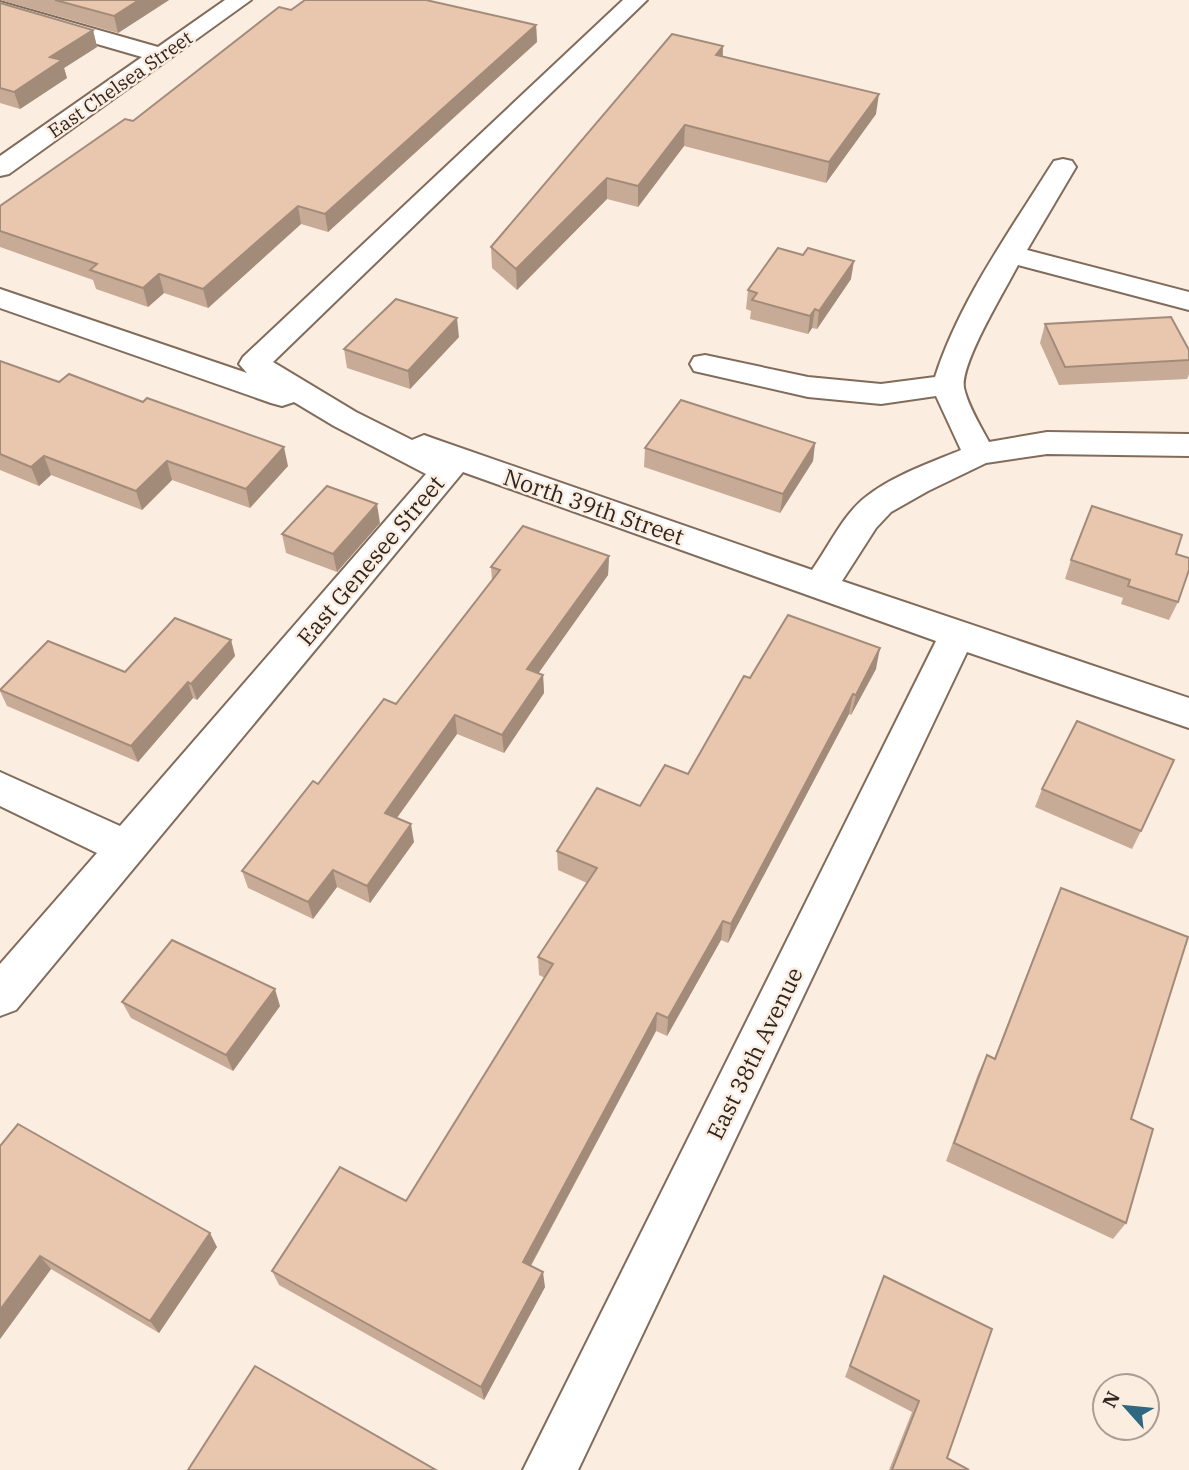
<svg xmlns="http://www.w3.org/2000/svg" width="1189" height="1470" font-family="'IBM Plex Serif',serif">
	<style>
		.lines { fill: none; stroke-linecap: round; stroke-linejoin: round }
		.minor-casing { stroke: #816c5b; stroke-width: 4 }
		.minor { fill: #fff; fill-rule: evenodd }
		.wall { fill: #c8ab96 }
		.shaded-wall { fill: #a38b7a }
		.building { fill: #e9c7af; stroke: #a38b7a; stroke-width: 2 }
		.labels { text-anchor: middle; dominant-baseline: central; stroke-width: 5; stroke-linejoin: round; paint-order: stroke }
		.far-street-label { font-size: 19px; fill: #2f261f; stroke: #fcede1 }
		.street-label { font-size: 23px; fill: #2f261f; stroke: #fcede1 }
	</style>
	<rect width="100%" height="100%" fill="#fcede1"/>
	<g class="lines">
		<g class="minor-casing">
			<g id="minor">
				<polygon points="225,0 251,0 9,174 0,176 0,156 142,57 0,16 0,2 158,47"/>
				<path d="M623 0H647L273 362 356 412 412 440 424 435 435 439 812 570C829 546 844 513 867 496 894 475 930 463 961 450L936 396 881 404 808 397 694 371 690 364 694 357 705 355 808 377 881 384 935 377C959 302 1008 234 1050 167L1054 161 1063 159 1072 161 1076 167 1027 250 1189 292V310L1018 265C1006 289 960 363 964 388 968 406 980 425 989 442L1047 432 1189 434V456L1047 454 986 463 928 491 891 512 876 528 842 581 1189 698V728L967 652 578 1470H523L936 641 463 472 16 1010 0 1016V964L97 853 0 806V772L120 826 426 474 334 426 294 402 282 406 271 403 0 308V289L247 373 239 364 243 357Z"/>
			</g>
		</g>
		<use href="#minor" class="minor"/>
	</g>
	<g class="wall">
		<polygon points="0,0 169,0 118,33"/>
		<polygon points="0,3 93,30 97,47 64,68 67,78 20,109 0,103"/>
		<polygon points="291,10 536,25 537,42 328,232 301,224 208,308 164,293 148,307 96,289 93,280 0,247 0,206 133,121"/>
		<polygon points="723,46 723,56 876,114 826,183 684,146 638,207 607,199 517,290 492,268 491,247"/>
		<polygon points="851,279 817,329 812,328 808,334 750,319 751,311 746,309 748,290"/>
		<polygon points="1045,324 1189,360 1189,374 1187,379 1059,385 1040,343"/>
		<polygon points="459,337 410,389 347,368 344,349"/>
		<polygon points="0,361 288,466 250,508 172,480 142,510 51,475 39,486 0,470"/>
		<polygon points="815,443 813,461 780,513 644,467 645,448"/>
		<polygon points="380,523 337,572 286,553 282,534"/>
		<polygon points="1176,554 1178,602 1169,620 1121,604 1123,598 1065,579 1071,560"/>
		<polygon points="609,556 608,575 538,673 543,675 544,693 504,753 457,734 397,818 414,842 370,903 337,887 313,919 248,888 242,871 318,784 396,704 492,581 491,567"/>
		<polygon points="231,640 235,656 197,700 193,698 138,762 7,706 0,691 0,689 125,672"/>
		<polygon points="876,669 851,715 849,714 728,943 721,940 667,1036 656,1031 531,1266 545,1287 484,1400 279,1285 272,1271 406,1201 545,978 539,975 538,957 587,883 558,870 557,851 640,806 688,774 750,678"/>
		<polygon points="1042,789 1141,831 1132,849 1035,807"/>
		<polygon points="1061,888 1131,1119 1126,1223 1113,1239 946,1161 978,1074 987,1055 994,1059 1052,909"/>
		<polygon points="122,1002 280,1006 233,1071 131,1018"/>
		<polygon points="0,1146 217,1247 159,1333 51,1269 0,1339"/>
		<polygon points="884,1276 947,1458 969,1470 889,1470 912,1412 845,1377"/>
	</g>
	<g class="shaded-wall">
		<polygon points="139,0 169,0 118,33 114,16"/>
		<polygon points="536,25 537,42 328,232 325,214"/>
		<polygon points="93,30 97,47 64,68 67,78 20,109 14,92 50,57"/>
		<polygon points="723,46 722,66 716,55"/>
		<polygon points="879,94 876,114 826,183 829,162"/>
		<polygon points="685,125 684,146 638,207 638,186"/>
		<polygon points="607,178 607,199 517,290 516,269"/>
		<polygon points="298,206 301,224 208,308 203,289"/>
		<polygon points="854,261 851,279 817,329 819,311"/>
		<polygon points="159,274 164,293 148,307 143,288"/>
		<polygon points="815,309 812,328 808,334 810,316"/>
		<polygon points="457,318 459,337 410,389 408,371"/>
		<polygon points="815,443 813,461 780,513 783,494"/>
		<polygon points="284,447 288,466 250,508 246,489"/>
		<polygon points="44,456 51,475 39,486 31,467"/>
		<polygon points="167,461 172,480 142,510 136,491"/>
		<polygon points="377,504 380,523 337,572 333,554"/>
		<polygon points="609,556 608,575 528,688 527,669"/>
		<polygon points="231,640 235,656 197,700 191,684"/>
		<polygon points="880,648 876,669 851,715 856,695"/>
		<polygon points="543,675 544,693 504,753 502,735"/>
		<polygon points="188,682 193,698 138,762 131,746"/>
		<polygon points="853,694 849,714 728,943 731,924"/>
		<polygon points="455,715 457,734 388,830 385,813"/>
		<polygon points="411,824 414,842 370,903 367,886"/>
		<polygon points="333,870 337,887 313,919 308,902"/>
		<polygon points="723,921 721,940 667,1036 668,1018"/>
		<polygon points="275,989 280,1006 233,1071 226,1055"/>
		<polygon points="657,1013 656,1031 525,1276 523,1262"/>
		<polygon points="210,1233 217,1247 159,1333 150,1321"/>
		<polygon points="40,1256 51,1269 0,1339 0,1310"/>
		<polygon points="543,1272 545,1287 484,1400 481,1387"/>
	</g>
	<g class="building">
		<polygon points="55,0 139,0 114,16"/>
		<polygon points="305,0 426,0 536,25 325,214 298,206 203,289 159,274 143,288 90,270 97,264 0,231 0,206 125,119 133,121 279,7 291,10"/>
		<polygon points="0,3 93,30 50,57 62,60 14,92 0,88"/>
		<polygon points="672,34 723,46 716,55 879,94 829,162 685,125 638,186 607,178 516,269 491,247"/>
		<polygon points="778,248 803,255 808,248 854,261 819,311 815,309 810,316 752,300 757,293 748,290"/>
		<polygon points="396,299 457,318 408,371 344,349"/>
		<polygon points="1171,317 1189,350 1189,360 1065,367 1045,324"/>
		<polygon points="0,361 59,382 69,374 143,402 147,398 284,447 246,489 167,461 136,491 44,456 31,467 0,454"/>
		<polygon points="681,400 815,443 783,494 645,448"/>
		<polygon points="327,486 377,504 333,554 282,534"/>
		<polygon points="1092,506 1182,535 1176,554 1189,558 1189,570 1178,602 1128,586 1130,580 1071,560"/>
		<polygon points="523,526 609,556 527,669 543,675 502,735 455,715 385,813 411,824 367,886 333,870 308,902 242,871 313,781 318,784 384,699 396,704 500,570 491,567"/>
		<polygon points="788,615 880,648 856,695 853,694 731,924 723,921 668,1018 657,1013 523,1262 543,1272 481,1387 272,1271 340,1167 406,1201 553,964 538,957 597,868 557,851 597,788 640,806 665,765 688,774 744,676 750,678"/>
		<polygon points="175,618 231,640 191,684 188,682 131,746 0,690 48,641 125,672"/>
		<polygon points="1077,721 1174,760 1141,831 1042,789"/>
		<polygon points="1061,888 1188,937 1131,1119 1153,1129 1126,1223 954,1143 987,1055 995,1059"/>
		<polygon points="172,940 275,989 226,1055 122,1002"/>
		<polygon points="18,1124 210,1233 150,1321 40,1256 0,1310 0,1146"/>
		<polygon points="884,1276 992,1329 947,1458 969,1470 892,1470 919,1401 850,1366"/>
		<polygon points="255,1366 436,1470 188,1470"/>
	</g>
	<g class="labels">
		<g class="far-street-label">
			<text transform="translate(120 84) rotate(-35)">East Chelsea Street</text>
		</g>
		<g class="street-label">
			<text transform="translate(594 506) rotate(19)">North 39th Street</text>
			<text transform="translate(370 560) rotate(-50)">East Genesee Street</text>
			<text transform="translate(754 1053) rotate(-64)">East 38th Avenue</text>
		</g>
	</g>
	<g transform="translate(1126 1407) rotate(297)"><circle r="33" fill="#fcede1" stroke="#aa9d93" stroke-width="2"/>
	<path d="M0-5L12 26L0 18L-12 26Z" fill="#2e6881"/>
	<text y="-10" font-size="19" font-weight="bold" text-anchor="middle" fill="#2f261f">N</text>
	</g>
</svg>
